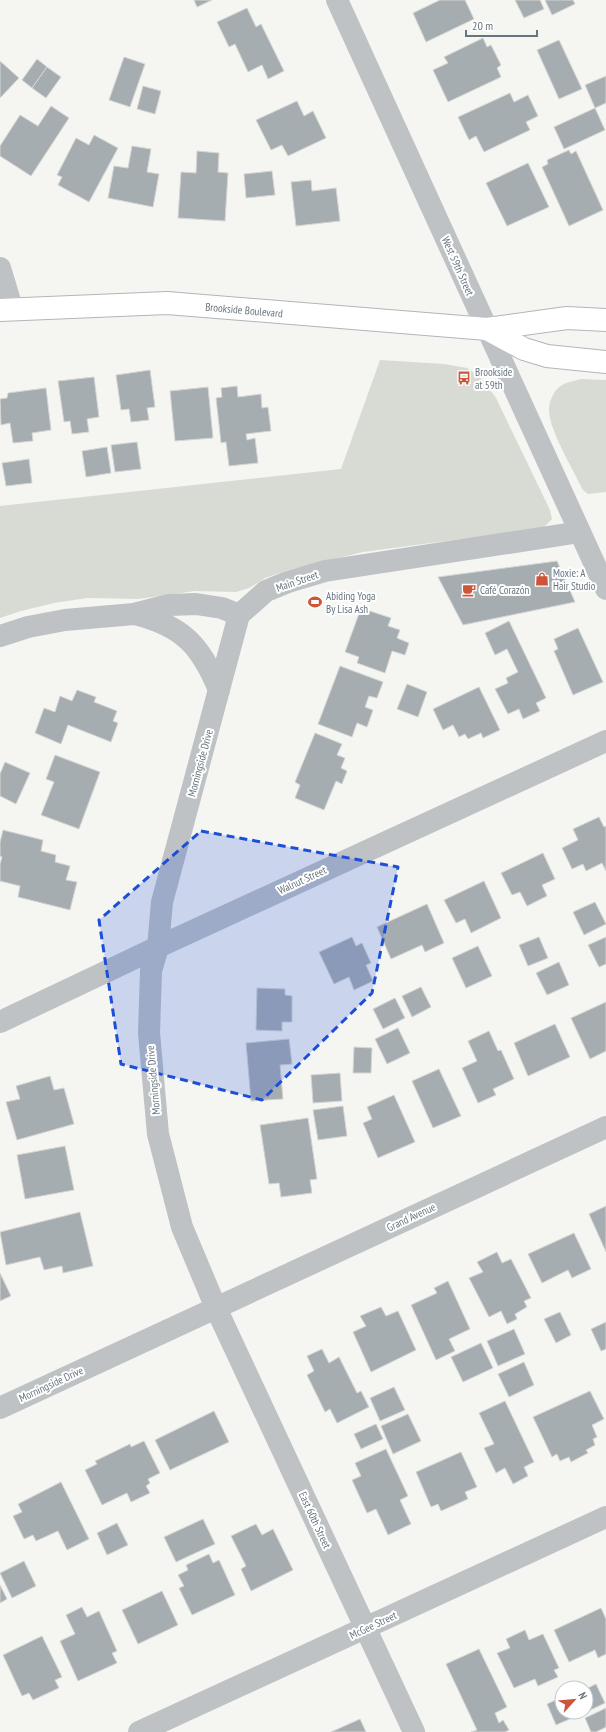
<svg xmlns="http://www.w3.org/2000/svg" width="606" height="1732" font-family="'PT Sans Narrow',sans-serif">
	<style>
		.green { fill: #d7dbd3 }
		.building { fill: #a6adb1; stroke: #d6d6d4 }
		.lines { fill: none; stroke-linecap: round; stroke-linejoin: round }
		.secondary-casing { stroke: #b1b6b9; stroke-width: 24 }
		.minor { stroke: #bec2c5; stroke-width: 22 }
		.tertiary { stroke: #bec2c5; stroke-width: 22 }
		.secondary { stroke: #fff; stroke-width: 22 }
		.marked { fill: #1d4ed8; fill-opacity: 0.2; stroke: #1d4ed8; stroke-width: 3; stroke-dasharray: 8 5; stroke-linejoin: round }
		.labels { text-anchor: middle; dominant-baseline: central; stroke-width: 4; stroke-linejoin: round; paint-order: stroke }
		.street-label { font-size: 11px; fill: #67757f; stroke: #fff }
		.poi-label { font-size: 11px; fill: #67757f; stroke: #fff; text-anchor: start }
	</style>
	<rect width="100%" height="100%" fill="#f5f5f2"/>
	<g class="green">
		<polygon points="380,360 444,364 467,368 477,375 484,381 496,398 550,510 552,519 543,528 363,552 289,570 265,578 249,588 236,592 195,591 138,599 87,598 54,603 21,611 0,618 0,506 341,469"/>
		<path d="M582 379 606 380V492L588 494 583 490C574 471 549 430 549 410 549 402 553 393 558 388 565 382 573 381 582 379Z"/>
	</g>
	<g class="building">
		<polygon points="194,0 212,0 197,7"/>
		<polygon points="440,0 465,0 474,19 426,42 413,13"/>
		<polygon points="515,0 540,0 544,9 524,18"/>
		<polygon points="545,0 573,0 575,4 552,15"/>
		<polygon points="247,8 256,27 261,24 284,71 268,79 262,65 248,72 235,44 229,47 217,22"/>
		<polygon points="483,38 487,47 491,45 501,65 497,68 501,77 448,102 433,70 448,63 444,57"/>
		<polygon points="559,40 582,89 559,99 537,50"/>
		<polygon points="124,57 145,64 130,107 109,100"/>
		<polygon points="37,59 47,67 32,88 22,80"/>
		<polygon points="0,61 19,78 0,98"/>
		<polygon points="47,67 61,77 46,98 32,88"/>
		<polygon points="606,76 606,103 595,108 585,85"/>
		<polygon points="143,86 161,91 155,114 137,109"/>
		<polygon points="510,93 514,102 528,95 538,116 526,122 530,130 484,152 476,136 469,140 458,117"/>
		<polygon points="297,101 304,116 313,111 326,138 288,156 282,145 271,150 256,120"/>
		<polygon points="51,106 69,118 31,176 0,156 0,146 20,115 38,126"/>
		<polygon points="595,108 605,130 564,149 554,127"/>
		<polygon points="94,135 118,148 89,202 58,185 62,177 57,175 76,138 89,145"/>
		<polygon points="132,146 151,149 147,172 159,174 153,207 108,198 114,166 128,168"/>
		<polygon points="569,150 571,154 576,151 603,210 569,226 542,167 548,164 547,160"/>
		<polygon points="197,151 219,153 218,172 228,173 225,221 178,218 181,172 196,173"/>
		<polygon points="528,163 549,207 507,226 486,183"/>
		<polygon points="272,171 275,195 246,198 244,174"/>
		<polygon points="311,180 312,191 336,188 340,221 296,226 291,182"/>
		<polygon points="150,370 155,407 147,408 149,420 131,422 129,409 121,410 116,375"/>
		<polygon points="94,377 99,417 87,419 89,432 72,434 70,421 64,422 58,381"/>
		<polygon points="237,386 238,397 261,394 262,408 268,407 271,431 246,434 247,440 255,438 258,463 229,466 226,442 221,443 216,398 222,397 221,388"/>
		<polygon points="208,387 213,438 175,441 170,391"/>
		<polygon points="46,388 51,430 32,433 33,441 13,443 10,423 1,425 0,399 7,398 8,393"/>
		<polygon points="137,442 141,469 115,472 111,445"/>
		<polygon points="107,447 111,473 86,477 82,451"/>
		<polygon points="29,459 32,483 6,486 2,463"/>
		<polygon points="557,561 575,602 463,625 438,577"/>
		<polygon points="361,608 391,618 388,626 400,630 397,638 409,643 405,655 392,651 385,673 357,663 359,657 345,652"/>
		<polygon points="509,621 546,698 536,703 540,711 523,719 519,709 508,714 495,689 508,683 506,678 518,672 507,649 495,655 485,633"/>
		<polygon points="578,628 603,682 573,695 554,651 558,649 554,639"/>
		<polygon points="340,666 383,682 377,698 369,696 365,707 373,710 367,727 357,723 352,737 318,724"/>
		<polygon points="407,684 427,692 418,717 397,709"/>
		<polygon points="479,687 500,730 483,738 481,733 468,739 465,734 459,737 453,725 443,730 433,709"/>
		<polygon points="77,690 96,697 94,702 117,711 113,721 118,723 111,742 68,725 61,744 35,733 44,708 55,712 60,696 72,701"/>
		<polygon points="315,733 342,744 337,755 345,758 341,768 347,771 342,784 336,781 324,810 295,798 300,785 295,782"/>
		<polygon points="55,755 100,772 79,829 41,815 54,782 46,779"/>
		<polygon points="5,762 30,773 16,804 0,796 0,774"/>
		<polygon points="599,817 604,827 606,826 606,871 602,863 586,871 583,864 572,869 562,848 578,840 573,829"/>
		<polygon points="3,830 43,840 41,851 56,855 55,862 70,866 66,880 77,882 70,910 18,897 20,886 0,881 0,864 2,857 0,856 0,842"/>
		<polygon points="543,853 555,879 542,885 547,896 527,906 520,892 512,895 501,873"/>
		<polygon points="484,881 501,918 471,933 465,919 456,923 444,900"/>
		<polygon points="595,902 606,924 584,935 573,912"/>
		<polygon points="427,904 444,943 425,952 422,945 391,959 377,927"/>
		<polygon points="352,937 356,946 362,943 371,963 366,965 373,981 354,990 349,977 334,984 319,952"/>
		<polygon points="539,937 548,958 528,966 519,945"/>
		<polygon points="606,937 606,964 599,967 588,945"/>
		<polygon points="478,946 492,976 466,988 452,958"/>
		<polygon points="559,962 569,985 547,995 536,973"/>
		<polygon points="421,987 431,1007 412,1017 402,996"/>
		<polygon points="257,988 285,989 285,995 292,996 292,1022 282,1022 282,1031 256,1030"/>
		<polygon points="395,998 405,1018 383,1029 373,1009"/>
		<polygon points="606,1002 606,1051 590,1059 571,1018"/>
		<polygon points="555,1024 570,1057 528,1076 514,1043"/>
		<polygon points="398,1028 410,1053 387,1064 375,1039"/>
		<polygon points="489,1031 498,1051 501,1050 514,1079 493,1089 496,1095 478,1103 462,1068 477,1061 468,1041"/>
		<polygon points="289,1039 292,1064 280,1065 283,1099 251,1101 246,1043"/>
		<polygon points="354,1047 372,1048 371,1073 353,1073"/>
		<polygon points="439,1069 461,1116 433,1128 412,1081"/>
		<polygon points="340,1073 342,1101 313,1103 311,1075"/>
		<polygon points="50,1076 54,1090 64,1088 74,1124 17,1140 6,1102 20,1099 16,1086"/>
		<polygon points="394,1095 415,1142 378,1158 363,1123 372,1119 367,1107"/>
		<polygon points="343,1106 347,1136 318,1140 313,1110"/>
		<polygon points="308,1118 317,1179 310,1180 312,1193 281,1197 279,1183 269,1184 260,1125"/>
		<polygon points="65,1146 74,1190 25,1199 17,1155"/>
		<polygon points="606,1206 606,1252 589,1214"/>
		<polygon points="80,1212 93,1266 63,1273 62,1266 44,1270 40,1257 6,1265 0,1232"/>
		<polygon points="574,1233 591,1269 572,1278 568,1270 542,1283 528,1254"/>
		<polygon points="497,1252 502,1263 511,1259 531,1298 524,1301 527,1307 515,1314 517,1319 507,1324 501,1311 489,1317 469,1278 483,1272 477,1262"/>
		<polygon points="0,1273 11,1296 0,1301"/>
		<polygon points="448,1281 470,1329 449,1339 455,1351 436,1360 411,1305 437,1293 434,1288"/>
		<polygon points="381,1307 386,1316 398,1311 416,1350 371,1372 353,1332 366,1326 360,1316"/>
		<polygon points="560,1312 571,1335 556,1343 544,1319"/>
		<polygon points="606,1322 606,1349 601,1351 591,1329"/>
		<polygon points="514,1329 525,1354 498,1366 487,1341"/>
		<polygon points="481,1343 493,1368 463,1382 451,1357"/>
		<polygon points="322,1349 329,1363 339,1357 357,1393 361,1391 369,1407 337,1423 330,1409 325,1412 307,1375 314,1371 307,1356"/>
		<polygon points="524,1362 534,1385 509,1397 498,1374"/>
		<polygon points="394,1387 405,1410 380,1421 370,1398"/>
		<polygon points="590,1391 604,1419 592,1425 597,1437 593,1439 595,1445 586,1450 588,1453 571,1462 569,1457 560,1461 557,1454 552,1457 533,1417"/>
		<polygon points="505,1401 534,1462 524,1467 528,1476 513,1484 505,1468 496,1473 484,1448 494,1444 479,1413"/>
		<polygon points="214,1411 229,1442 170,1470 155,1440"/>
		<polygon points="408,1414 421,1441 393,1454 381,1426"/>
		<polygon points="376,1424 383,1439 361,1449 354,1434"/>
		<polygon points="144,1441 160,1473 148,1479 150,1483 146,1486 150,1493 131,1502 127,1493 102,1505 85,1470 97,1464 95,1461 130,1444 131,1447"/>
		<polygon points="386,1449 408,1496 400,1500 411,1524 388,1535 376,1509 367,1513 352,1480 361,1476 355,1463"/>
		<polygon points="461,1452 477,1487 465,1492 468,1499 441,1511 438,1504 431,1507 416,1472"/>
		<polygon points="61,1482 89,1539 67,1550 58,1531 36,1541 33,1535 24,1539 13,1516 22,1512 18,1504"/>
		<polygon points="203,1519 215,1544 176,1562 164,1537"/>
		<polygon points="117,1523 128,1545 107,1555 97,1533"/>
		<polygon points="256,1524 262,1535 273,1529 293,1570 251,1591 241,1569 246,1566 231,1536"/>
		<polygon points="209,1554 213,1563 219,1560 235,1595 192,1615 179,1588 184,1586 178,1575 188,1570 186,1565"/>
		<polygon points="24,1561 36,1586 12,1598 0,1573"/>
		<polygon points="0,1585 7,1599 0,1603"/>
		<polygon points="162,1591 178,1625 138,1644 122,1610"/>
		<polygon points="82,1607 87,1617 99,1611 117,1651 112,1653 117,1663 78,1681 60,1641 75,1634 66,1615"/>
		<polygon points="601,1608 606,1619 606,1654 598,1658 595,1650 569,1662 554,1630"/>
		<polygon points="525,1630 529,1640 543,1634 559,1668 554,1670 558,1677 538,1686 535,1679 514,1688 497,1653 510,1648 506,1639"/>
		<polygon points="42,1636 62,1677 55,1680 59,1688 33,1700 29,1693 22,1696 3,1655"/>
		<polygon points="479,1649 507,1707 495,1713 499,1723 503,1720 509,1730 505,1732 471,1732 477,1730 446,1664"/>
		<polygon points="596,1684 605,1703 584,1713 583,1712 586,1712 586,1689"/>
		<polygon points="562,1697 562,1712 578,1712 579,1715 556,1725 547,1704"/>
		<polygon points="606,1708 606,1727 596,1732 591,1732 585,1718"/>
		<polygon points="360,1719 366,1732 331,1732"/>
	</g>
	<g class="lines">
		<g class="secondary-casing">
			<g id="secondary">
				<polyline points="0,310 167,303 487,329 567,318 606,320"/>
				<polyline points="487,329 524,349 547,356 606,362"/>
			</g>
		</g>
		<g class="minor">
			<polyline points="0,268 12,308"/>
			<path d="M135 614C183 626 201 646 219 690"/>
			<polyline points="239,615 162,902 158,947 151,971 149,1033 158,1134 182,1227 216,1308 414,1732"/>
			<polyline points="239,615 266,591 288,582 325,571 580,532"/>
			<polyline points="0,636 28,627 65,620 134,614 169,605 196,604 222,608 239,615"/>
			<polyline points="0,1022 158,947 606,741"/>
			<polyline points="0,1408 606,1127"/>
			<polyline points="139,1732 606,1517"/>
		</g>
		<polyline class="tertiary" points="337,0 606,589"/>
		<use href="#secondary" class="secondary"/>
	</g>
	<path class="marked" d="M201 831 398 867 372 993 262 1100 121 1064 99 920Z"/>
	<defs>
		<g id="bus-bare" transform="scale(1.08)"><path d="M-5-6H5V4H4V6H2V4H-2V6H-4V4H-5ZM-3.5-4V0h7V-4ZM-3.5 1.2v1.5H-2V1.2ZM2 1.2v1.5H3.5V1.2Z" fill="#cd5539" stroke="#fff" stroke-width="2.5" paint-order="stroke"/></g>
		<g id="shop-bare" transform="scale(1.08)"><path d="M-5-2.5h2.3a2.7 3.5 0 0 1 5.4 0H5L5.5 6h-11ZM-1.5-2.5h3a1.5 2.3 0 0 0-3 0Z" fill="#cd5539" stroke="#fff" stroke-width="2.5" paint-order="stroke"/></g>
		<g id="cafe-bare" transform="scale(1.08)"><path d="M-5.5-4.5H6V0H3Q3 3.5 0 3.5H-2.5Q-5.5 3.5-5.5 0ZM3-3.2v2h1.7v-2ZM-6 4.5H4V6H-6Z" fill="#cd5539" stroke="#fff" stroke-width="2.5" paint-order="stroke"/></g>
		<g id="stadium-bare" transform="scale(1.08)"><path d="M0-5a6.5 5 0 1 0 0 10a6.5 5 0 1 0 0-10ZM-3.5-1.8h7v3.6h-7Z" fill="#cd5539" stroke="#fff" stroke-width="2.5" paint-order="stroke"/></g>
	</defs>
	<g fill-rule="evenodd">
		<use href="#bus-bare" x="464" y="378"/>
		<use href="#shop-bare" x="542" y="579"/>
		<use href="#cafe-bare" x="469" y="590"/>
		<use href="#stadium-bare" x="315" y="602"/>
	</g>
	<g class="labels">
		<g class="street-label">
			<text transform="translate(458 266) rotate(66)">West 59th Street</text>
			<text transform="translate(244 310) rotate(5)">Brookside Boulevard</text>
			<text transform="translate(297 581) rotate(-19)">Main Street</text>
			<text transform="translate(200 763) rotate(-75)">Morningside Drive</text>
			<text transform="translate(302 880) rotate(-25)">Walnut Street</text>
			<text transform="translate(153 1080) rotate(-95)">Morningside Drive</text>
			<text transform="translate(411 1217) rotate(-25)">Grand Avenue</text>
			<text transform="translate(51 1384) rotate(-25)">Morningside Drive</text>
			<text transform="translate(315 1520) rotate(65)">East 60th Street</text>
			<text transform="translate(373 1625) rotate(-25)">McGee Street</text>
		</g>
		<g class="poi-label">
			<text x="475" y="372">Brookside<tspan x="475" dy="13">at 59th</tspan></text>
			<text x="553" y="573">Moxie: A<tspan x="553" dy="13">Hair Studio</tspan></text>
			<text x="480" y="590">Café Corazón</text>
			<text x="326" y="596">Abiding Yoga<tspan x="326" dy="13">By Lisa Ash</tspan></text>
		</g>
	</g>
	<g transform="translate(574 1700) rotate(63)"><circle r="19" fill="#ffffff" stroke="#c2c8cc"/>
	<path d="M0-3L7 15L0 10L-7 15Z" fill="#cd5539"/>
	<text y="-6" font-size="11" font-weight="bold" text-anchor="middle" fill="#67757f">N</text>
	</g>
	<path d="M466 30v6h71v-6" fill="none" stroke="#67757f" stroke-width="2"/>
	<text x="472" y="30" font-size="12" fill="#67757f" stroke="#ffffff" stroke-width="3" paint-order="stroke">20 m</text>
</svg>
